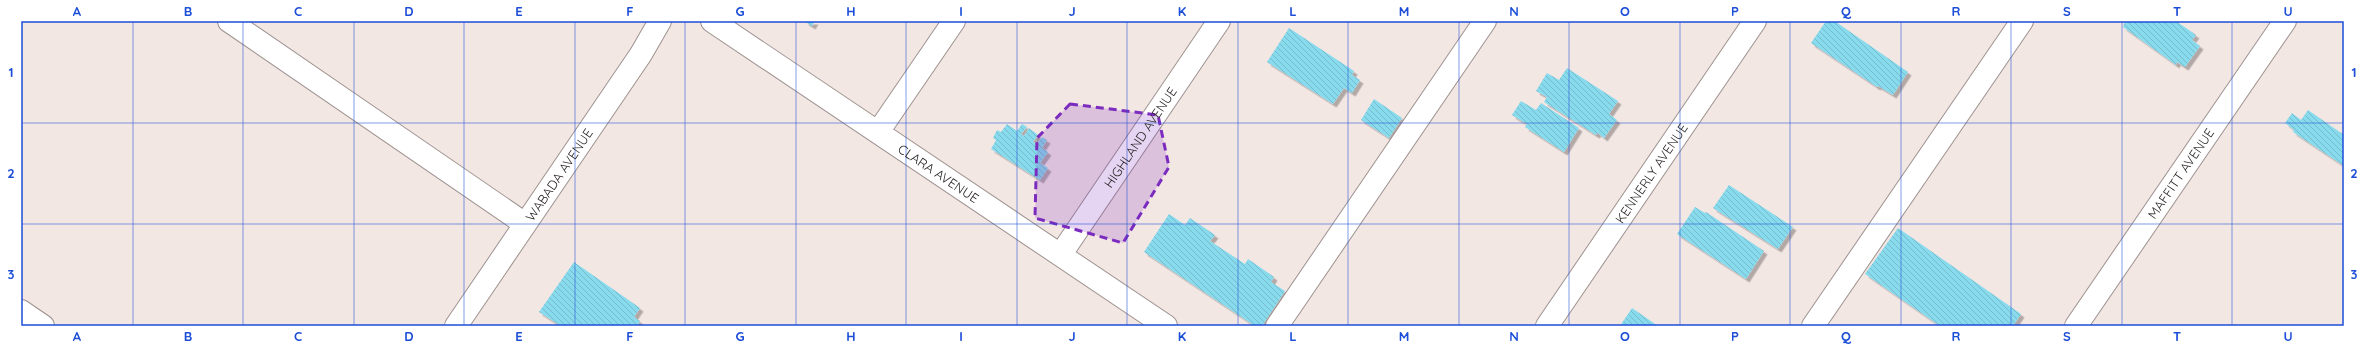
<svg xmlns="http://www.w3.org/2000/svg" width="2365" height="347" font-family="Quicksand,sans-serif">
	<style>
		.building { fill: url(#building-back-hatch); filter: url(#shadow) }
		.lines { fill: none; stroke-linecap: round; stroke-linejoin: round }
		.minor-casing { stroke: #9d928f; stroke-width: 24 }
		.minor { stroke: #fff; stroke-width: 22 }
		.marked { fill: #7b2cbf; fill-opacity: 0.2; stroke: #7b2cbf; stroke-width: 3; stroke-dasharray: 8 5; stroke-linejoin: round }
		.grid { fill: none; stroke: #1d4ed8; stroke-width: 1; stroke-opacity: 0.55 }
		.labels { text-anchor: middle; dominant-baseline: central; stroke-width: 3; stroke-linejoin: round; paint-order: stroke }
		.street-label { font-size: 13px; fill: #231f1e; stroke: #fff }
		.neatline { fill: none; stroke: #1d4ed8; stroke-width: 1.5 }
		.grid-label { font-size: 13px; text-anchor: middle; font-weight: bold; fill: #1d4ed8 }
	</style>
	<defs>
		<pattern id="building-back-hatch" width="6" height="6" patternUnits="userSpaceOnUse"><rect width="6" height="6" fill="#88daed"/><path d="M-1 5l2 2M0 0l6 6M5-1l2 2" fill="none" stroke="#75bbcb"/></pattern>
		<filter id="shadow"><feDropShadow dx="3.5" dy="3.5" stdDeviation="0" flood-color="#0004"/></filter>
	</defs>
	<rect width="100%" height="100%" fill="#f3e7e4"/>
	<g class="building">
		<polygon points="804,21 815,21 812,26"/>
		<polygon points="1826,21 1836,22 1908,72 1893,95 1878,86 1877,87 1811,43"/>
		<polygon points="2125,21 2176,21 2196,35 2192,40 2200,46 2185,67 2177,62 2176,65 2123,27"/>
		<polygon points="1289,28 1354,71 1352,75 1360,80 1352,93 1344,88 1333,104 1267,62"/>
		<polygon points="1567,68 1618,101 1609,114 1617,120 1604,138 1598,133 1596,135 1544,102 1547,97 1536,91 1547,73 1559,80"/>
		<polygon points="1374,99 1402,118 1389,138 1361,120"/>
		<polygon points="1521,101 1536,110 1541,103 1579,128 1564,152 1525,127 1527,124 1512,115"/>
		<polygon points="2308,110 2344,135 2344,166 2293,132 2294,130 2285,123 2292,113 2301,120"/>
		<polygon points="1007,124 1017,131 1022,124 1027,127 1021,134 1024,136 1029,128 1038,135 1033,142 1037,144 1042,137 1047,140 1042,148 1048,152 1040,163 1048,168 1040,180 991,149 996,140 993,138 997,130 1001,132"/>
		<polygon points="1729,185 1793,227 1778,249 1713,208"/>
		<polygon points="1695,207 1705,213 1706,212 1764,251 1746,279 1677,234"/>
		<polygon points="1169,214 1185,225 1190,218 1215,235 1210,241 1245,264 1248,259 1274,277 1271,282 1285,291 1262,326 1255,326 1144,252"/>
		<polygon points="1898,228 2021,314 2013,326 1940,326 1865,274"/>
		<polygon points="574,262 640,308 634,317 640,321 637,326 561,326 539,312"/>
		<polygon points="1632,308 1658,326 1620,326"/>
	</g>
	<g class="lines">
		<g class="minor-casing">
			<g id="minor">
				<polyline points="229,21 525,224"/>
				<path id="s1" d="M712 21 1166 326"/>
				<polyline points="878,132 954,21"/>
				<path id="s2" d="M1061 254 1219 21"/>
				<polyline points="21,311 43,326"/>
				<path id="s3" d="M456 326 641 54 660 21"/>
				<polyline points="1277,326 1485,21"/>
				<path id="s4" d="M1547 326 1755 21"/>
				<polyline points="1813,326 2022,21"/>
				<path id="s5" d="M2076 326 2285 21"/>
			</g>
		</g>
		<use href="#minor" class="minor"/>
	</g>
	<path class="marked" d="M1070 104 1158 115 1169 167 1123 243 1035 218 1037 138Z"/>
	<path class="grid" d="M133 21V326M243 21V326M354 21V326M464 21V326M575 21V326M685 21V326M796 21V326M906 21V326M1017 21V326M1127 21V326M1238 21V326M1348 21V326M1459 21V326M1569 21V326M1680 21V326M1790 21V326M1901 21V326M2011 21V326M2122 21V326M2232 21V326M21 123H2344M21 224H2344"/>
	<g class="labels">
		<g class="street-label">
			<text stroke="none"><textPath href="#s2" startOffset="141">HIGHLAND AVENUE</textPath></text>
			<text stroke="none"><textPath href="#s1" startOffset="273">CLARA AVENUE</textPath></text>
			<text stroke="none"><textPath href="#s3" startOffset="183">WABADA AVENUE</textPath></text>
			<text stroke="none"><textPath href="#s4" startOffset="185">KENNERLY AVENUE</textPath></text>
			<text stroke="none"><textPath href="#s5" startOffset="185">MAFFITT AVENUE</textPath></text>
		</g>
	</g>
	<rect width="2365" height="347" fill="none" stroke="#ffffff" stroke-width="44"/>
	<rect x="22" y="22" width="2321" height="303" class="neatline"/>
	<g class="grid-label">
		<text x="77" y="16">A</text>
		<text x="188" y="16">B</text>
		<text x="298" y="16">C</text>
		<text x="409" y="16">D</text>
		<text x="519" y="16">E</text>
		<text x="630" y="16">F</text>
		<text x="740" y="16">G</text>
		<text x="851" y="16">H</text>
		<text x="961" y="16">I</text>
		<text x="1072" y="16">J</text>
		<text x="1182" y="16">K</text>
		<text x="1293" y="16">L</text>
		<text x="1404" y="16">M</text>
		<text x="1514" y="16">N</text>
		<text x="1625" y="16">O</text>
		<text x="1735" y="16">P</text>
		<text x="1846" y="16">Q</text>
		<text x="1956" y="16">R</text>
		<text x="2067" y="16">S</text>
		<text x="2177" y="16">T</text>
		<text x="2288" y="16">U</text>
		<text x="11" y="77">1</text>
		<text x="2354" y="77">1</text>
		<text x="11" y="178">2</text>
		<text x="2354" y="178">2</text>
		<text x="11" y="279">3</text>
		<text x="2354" y="279">3</text>
		<text x="77" y="341">A</text>
		<text x="188" y="341">B</text>
		<text x="298" y="341">C</text>
		<text x="409" y="341">D</text>
		<text x="519" y="341">E</text>
		<text x="630" y="341">F</text>
		<text x="740" y="341">G</text>
		<text x="851" y="341">H</text>
		<text x="961" y="341">I</text>
		<text x="1072" y="341">J</text>
		<text x="1182" y="341">K</text>
		<text x="1293" y="341">L</text>
		<text x="1404" y="341">M</text>
		<text x="1514" y="341">N</text>
		<text x="1625" y="341">O</text>
		<text x="1735" y="341">P</text>
		<text x="1846" y="341">Q</text>
		<text x="1956" y="341">R</text>
		<text x="2067" y="341">S</text>
		<text x="2177" y="341">T</text>
		<text x="2288" y="341">U</text>
	</g>
</svg>
